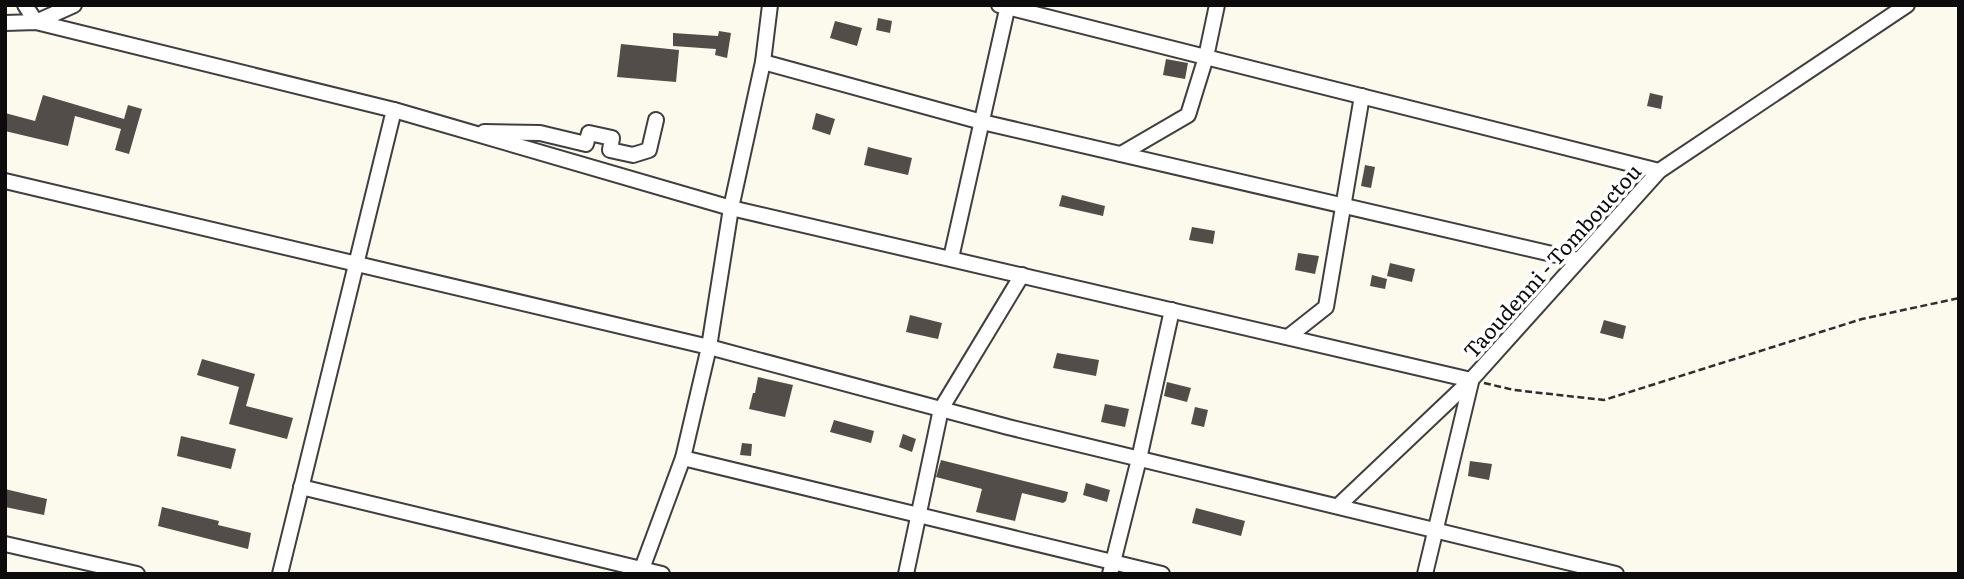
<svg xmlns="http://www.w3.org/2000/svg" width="1964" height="579" font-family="Literata,serif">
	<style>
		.building { fill: #534d4a }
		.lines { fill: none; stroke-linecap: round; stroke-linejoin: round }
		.minor-casing { stroke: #3f3f3f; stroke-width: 18 }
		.path { stroke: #2e2e2e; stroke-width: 2.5; stroke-dasharray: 7 3.5; stroke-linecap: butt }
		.minor { stroke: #fff; stroke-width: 14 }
		.labels { text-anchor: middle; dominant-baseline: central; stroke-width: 7; stroke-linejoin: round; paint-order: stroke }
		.street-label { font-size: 21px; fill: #0c0c0c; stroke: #fff }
	</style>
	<rect width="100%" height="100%" fill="#fcf9ed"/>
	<g class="building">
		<polygon points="878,18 892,21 890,33 876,30"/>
		<polygon points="835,21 862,28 857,46 830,38"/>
		<polygon points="719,31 731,33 727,58 715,55 716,49 673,46 673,33 718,36"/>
		<polygon points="621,44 679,50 676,82 617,77"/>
		<polygon points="1166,59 1188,63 1185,79 1163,75"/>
		<polygon points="1650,93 1663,96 1661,109 1647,106"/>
		<polygon points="43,95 124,119 128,105 142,109 129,154 115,150 121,129 75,116 68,146 5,131 5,113 35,121"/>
		<polygon points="816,113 835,119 830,135 812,129"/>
		<polygon points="868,147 912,158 908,175 864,165"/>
		<polygon points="1365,165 1375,167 1371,188 1361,186"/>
		<polygon points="1062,195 1105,206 1103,216 1059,206"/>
		<polygon points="1192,227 1215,231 1213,244 1189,240"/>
		<polygon points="1298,253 1319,256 1315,274 1295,270"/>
		<polygon points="1390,263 1415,269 1412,282 1387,276"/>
		<polygon points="1372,275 1387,279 1385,289 1370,286"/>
		<polygon points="910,315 942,323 938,339 906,332"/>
		<polygon points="1604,320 1626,326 1623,339 1600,333"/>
		<polygon points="1057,353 1099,360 1096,376 1053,368"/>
		<polygon points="202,359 255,374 246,406 293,418 287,439 229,424 239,387 197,375"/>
		<polygon points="758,377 793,385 785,417 749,409 753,393 755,393"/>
		<polygon points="1167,382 1191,388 1187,402 1164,396"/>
		<polygon points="1105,404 1129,409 1125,427 1101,422"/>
		<polygon points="1195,407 1208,410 1204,427 1191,424"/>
		<polygon points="834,420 874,431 871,443 830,432"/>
		<polygon points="903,434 916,439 912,452 899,447"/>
		<polygon points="181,436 236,449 231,469 177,456"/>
		<polygon points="742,443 752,444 751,456 740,455"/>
		<polygon points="941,460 1068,492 1066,501 1063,503 1022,493 1015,521 976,512 982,489 936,477"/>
		<polygon points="1470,461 1492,464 1489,480 1468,476"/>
		<polygon points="1086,483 1110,490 1107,502 1083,495"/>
		<polygon points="5,489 47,499 44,515 5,507"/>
		<polygon points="162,507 219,521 218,525 251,533 248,549 158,526"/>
		<polygon points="1196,508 1245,521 1241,536 1192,523"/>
	</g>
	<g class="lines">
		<g class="minor-casing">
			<g id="minor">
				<polyline points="25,5 36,22 74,5"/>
				<polyline points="999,5 1659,171"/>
				<polyline points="5,23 36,22 394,110 731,208 1471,380"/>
				<polyline points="763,62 982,122 1578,260"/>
				<polyline points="484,132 540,133 586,144 589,133 612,138 610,150 633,155 649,150 656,120"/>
				<polyline points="1121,154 1188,115 1206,57 1217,5"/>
				<polyline points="5,181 709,347 1008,427 1616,574"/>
				<polyline points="951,258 1008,5"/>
				<polyline points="1288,337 1326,307 1362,96"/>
				<polyline points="683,458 1162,574"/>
				<polyline points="301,487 662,574"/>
				<polyline points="1338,506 1471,380 1659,171 1907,5"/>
				<polyline points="5,544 137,574"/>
				<polyline points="280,574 394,110"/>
				<polyline points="640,574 683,458 709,347 731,208 763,62 770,5"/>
				<polyline points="906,574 941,409 1022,275"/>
				<polyline points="1110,574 1139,459 1172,310"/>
				<polyline points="1425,574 1471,382"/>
			</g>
		</g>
		<polyline class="path" points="1484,383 1514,390 1604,400 1862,319 1959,298"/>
		<use href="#minor" class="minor"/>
	</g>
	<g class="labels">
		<g class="street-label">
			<text transform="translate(1551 260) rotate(-48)">Taoudenni - Tombouctou</text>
		</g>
	</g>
	<rect width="1964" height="579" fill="none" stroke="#0c0c0c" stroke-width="14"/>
</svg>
